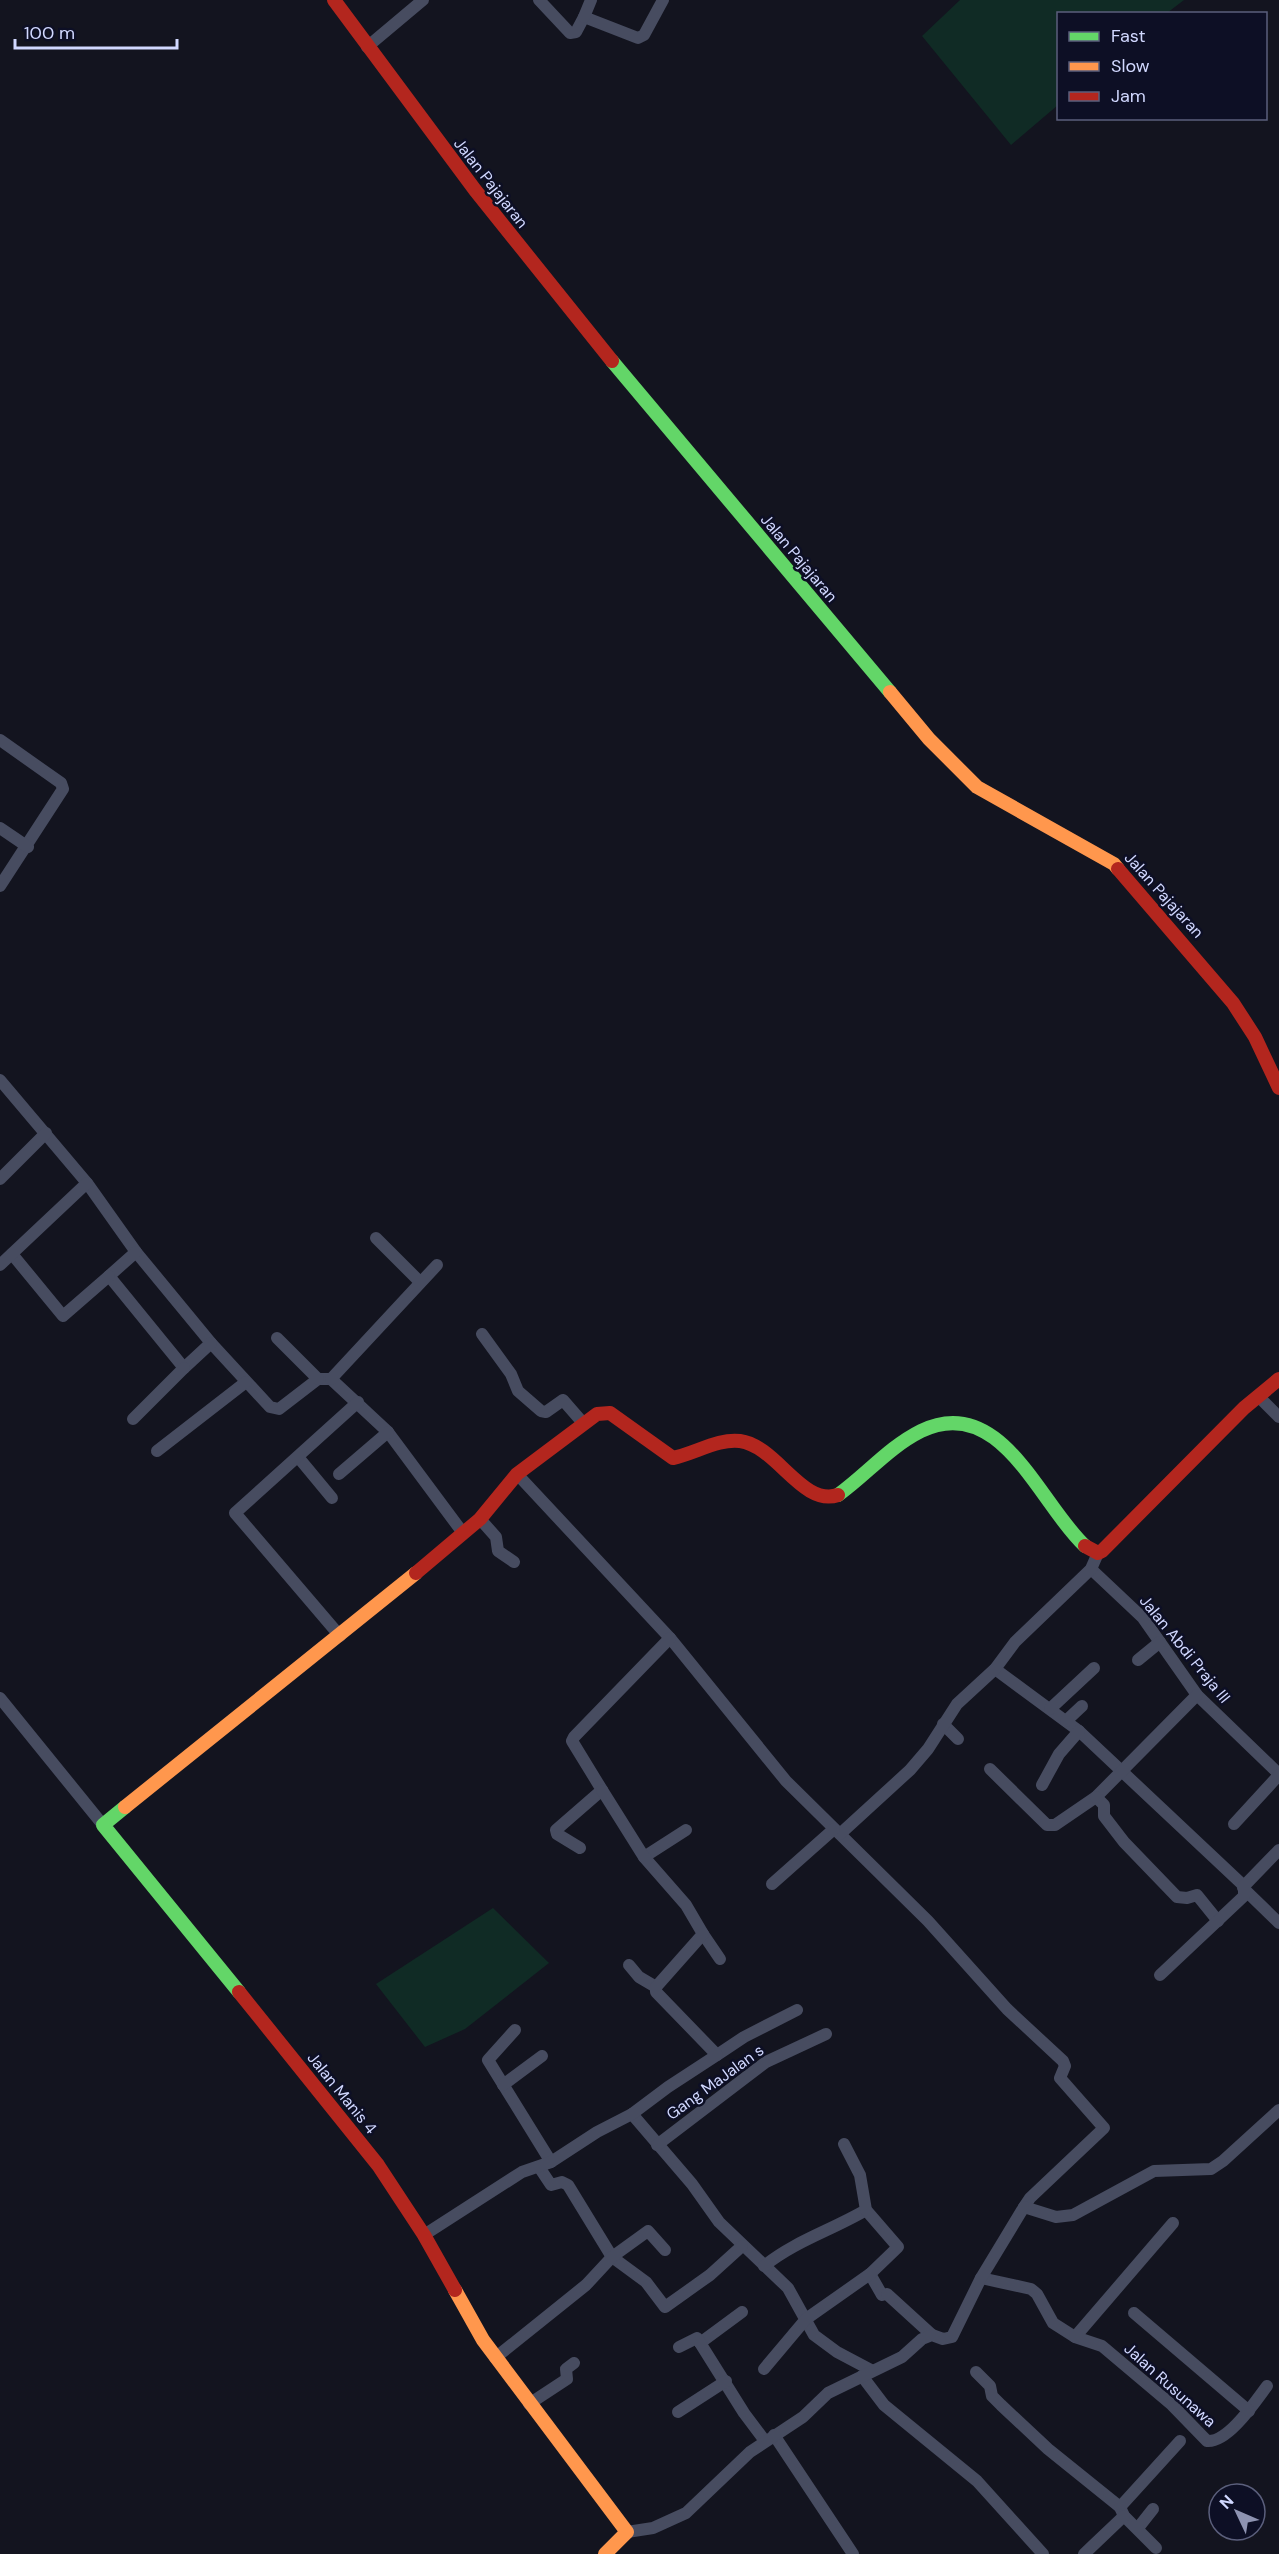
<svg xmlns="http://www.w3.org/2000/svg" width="1279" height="2554" font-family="'DM Sans',sans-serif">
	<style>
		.green { fill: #102b25 }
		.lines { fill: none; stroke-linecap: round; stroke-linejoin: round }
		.street { stroke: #474c60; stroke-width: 12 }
		.fast { stroke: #63d668; stroke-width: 14 }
		.slow { stroke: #ff974d; stroke-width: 14 }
		.jam { stroke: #b3261e; stroke-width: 14 }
		.labels { text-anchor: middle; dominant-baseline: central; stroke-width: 5; stroke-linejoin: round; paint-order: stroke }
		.street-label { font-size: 16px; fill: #d1d8ff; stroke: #0d0f25 }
	</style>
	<rect width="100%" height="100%" fill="#13141f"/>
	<g class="green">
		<polygon points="960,0 1184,0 1167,13 1058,14 1058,105 1011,145 922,36"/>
		<polygon points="493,1908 549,1963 465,2029 425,2047 376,1984"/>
	</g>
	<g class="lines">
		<g class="street">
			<polyline points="539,0 570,33 576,32 584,17 638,38 644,35 663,0"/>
			<polyline points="584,17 591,0"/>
			<polyline points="367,47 423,0"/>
			<polyline points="0,740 61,783 63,789 0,886"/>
			<polyline points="0,828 28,847"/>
			<polyline points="0,1080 87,1183 136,1252 211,1343 270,1407 279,1409 318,1379 331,1379 388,1432 463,1533"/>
			<polyline points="0,1179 46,1133"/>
			<polyline points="376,1238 420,1282"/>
			<polyline points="136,1252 109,1276 184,1368 211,1343"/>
			<polyline points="12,1254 63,1316 109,1276"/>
			<polyline points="0,1265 87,1183"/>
			<polyline points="482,1334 511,1374 518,1391 541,1411 546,1412 563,1400 583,1423"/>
			<polyline points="277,1338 318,1379"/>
			<polyline points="331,1379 437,1265"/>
			<polyline points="1258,1396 1279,1417"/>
			<polyline points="133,1419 184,1368"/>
			<polyline points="157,1451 246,1382"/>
			<polyline points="298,1457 332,1498"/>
			<polyline points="339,1474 388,1432"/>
			<polyline points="517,1474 670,1638 786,1781 928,1921 1007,2009 1063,2061 1065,2066 1060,2078 1104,2128 1030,2198 1024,2207"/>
			<polyline points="480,1519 496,1537 498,1551 514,1562"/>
			<polyline points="1091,1569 1143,1618 1197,1695 1279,1774"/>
			<polyline points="340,1636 235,1513 358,1402"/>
			<polyline points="1138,1660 1160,1642"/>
			<polyline points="995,1669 1079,1731 1244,1886"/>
			<polyline points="0,1698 103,1825"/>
			<polyline points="1050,1709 1094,1668"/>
			<polyline points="1066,1721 1082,1706"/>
			<polyline points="943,1724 958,1739"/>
			<polyline points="990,1769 1047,1825 1055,1825 1096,1797 1197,1695"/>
			<polyline points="1042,1785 1059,1754 1079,1731"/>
			<polyline points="1096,1797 1104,1805 1104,1816 1124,1842 1177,1897 1187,1898 1197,1895 1218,1921"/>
			<polyline points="1234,1824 1279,1775"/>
			<polyline points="840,1834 910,1770 928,1749 957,1704 995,1669 1015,1642 1091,1569 1098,1553"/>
			<polyline points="580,1848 557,1834 556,1830 602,1790 572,1741 574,1737 670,1638"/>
			<polyline points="644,1857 686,1830"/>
			<polyline points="772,1884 834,1829"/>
			<polyline points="1243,1888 1279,1923"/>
			<polyline points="703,1934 720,1959"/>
			<polyline points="629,1965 639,1977 656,1987"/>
			<polyline points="1160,1975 1244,1896 1244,1886 1279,1850"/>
			<polyline points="515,2030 488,2060 551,2162"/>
			<polyline points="717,2055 744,2037 797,2010"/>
			<polyline points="503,2085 542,2056"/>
			<polyline points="632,2114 692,2184 719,2222 788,2288 814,2335 837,2352 871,2370"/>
			<polyline points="657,2145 766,2062 826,2034"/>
			<polyline points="539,2167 551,2185 562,2182 568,2185 612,2257 646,2282 665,2307 710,2275 742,2246"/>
			<polyline points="424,2235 522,2172 551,2162 597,2132 632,2114 668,2087 717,2055 656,1992 656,1987 703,1934 686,1905 644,1857 602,1790"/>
			<path d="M764 2266C795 2241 832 2230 866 2210"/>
			<polyline points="870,2274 882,2295"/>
			<path d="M981 2278 1031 2289 1037 2294 1053 2323 1075 2337 1102 2346 1172 2405 1207 2441C1228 2443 1255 2402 1267 2386"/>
			<polyline points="887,2294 932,2335"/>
			<polyline points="1134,2313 1249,2411"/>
			<polyline points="1075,2337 1173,2223"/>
			<polyline points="700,2343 742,2312"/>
			<polyline points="679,2347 697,2338 744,2413 765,2441"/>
			<polyline points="495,2358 586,2285 612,2257 648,2231 665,2250"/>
			<polyline points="764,2369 806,2319 870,2274 898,2247 866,2210 860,2175 844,2144"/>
			<polyline points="976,2372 990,2386 992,2396 1001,2405 1048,2449 1120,2507"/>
			<polyline points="862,2376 884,2405 977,2481 1043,2554"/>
			<polyline points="529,2404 567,2379 566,2369 574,2363"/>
			<polyline points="678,2412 726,2381"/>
			<polyline points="774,2435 853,2554"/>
			<polyline points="1138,2528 1153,2509"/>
			<polyline points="627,2532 653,2528 686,2513 750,2452 803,2417 828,2393 902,2357 922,2339 932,2335 943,2339 952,2337 981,2278 1024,2207 1056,2217 1073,2215 1154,2171 1211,2169 1223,2161 1279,2110"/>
			<polyline points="1156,2548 1124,2516 1120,2507 1180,2441"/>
			<polyline points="1084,2554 1124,2516"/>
		</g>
		<g class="fast">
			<polyline points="612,361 890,692"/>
			<path d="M838 1495C866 1475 889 1447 921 1431 1001 1392 1040 1505 1085 1546"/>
			<polyline points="125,1807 103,1825 239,1992"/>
		</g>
		<g class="slow">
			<polyline points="890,692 929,739 977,787 1114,864 1118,869"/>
			<polyline points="125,1807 416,1573"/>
			<polyline points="455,2290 483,2340 627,2532 605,2554"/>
		</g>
		<g class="jam">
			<polyline points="334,0 475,190 612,361"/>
			<polyline points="1118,869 1233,1003 1255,1037 1279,1088"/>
			<polyline points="1085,1546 1098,1553 1102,1551 1244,1408 1279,1379"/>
			<path d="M416 1573 480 1519 517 1474 597 1414 610 1413 673 1458C694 1454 719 1438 740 1441 777 1446 802 1507 838 1495"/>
			<polyline points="239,1992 378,2165 424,2235 455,2290"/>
		</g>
	</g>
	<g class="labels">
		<g class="street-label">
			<text transform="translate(491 183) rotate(52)">Jalan Pajajaran</text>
			<text transform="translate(799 558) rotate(50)">Jalan Pajajaran</text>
			<text transform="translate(1164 895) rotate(48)">Jalan Pajajaran</text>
			<text transform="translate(1185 1649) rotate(51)">Jalan Abdi Praja III</text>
			<text transform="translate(715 2082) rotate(-36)">Gang MaJalan s</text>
			<text transform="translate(342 2093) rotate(51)">Jalan Manis 4</text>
			<text transform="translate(1170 2385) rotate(42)">Jalan Rusunawa</text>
		</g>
	</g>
	<rect x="1057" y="12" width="210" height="108" fill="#0d0f25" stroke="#5b5f7c" stroke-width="1.5"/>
	<rect x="1069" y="32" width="30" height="9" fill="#63d668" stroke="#5b5f7c" stroke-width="1.5"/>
	<text x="1111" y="42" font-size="18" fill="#d1d8ff">Fast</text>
	<rect x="1069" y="62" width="30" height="9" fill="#ff974d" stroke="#5b5f7c" stroke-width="1.5"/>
	<text x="1111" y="72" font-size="18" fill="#d1d8ff">Slow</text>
	<rect x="1069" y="92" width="30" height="9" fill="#b3261e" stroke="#5b5f7c" stroke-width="1.5"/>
	<text x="1111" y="102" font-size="18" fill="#d1d8ff">Jam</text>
	<g transform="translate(1237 2512) rotate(314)"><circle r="28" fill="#0d0f25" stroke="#5b5f7c" stroke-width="1.5"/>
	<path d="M0-4.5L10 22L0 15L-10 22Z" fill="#8e93b1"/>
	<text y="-9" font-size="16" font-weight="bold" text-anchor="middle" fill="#d1d8ff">N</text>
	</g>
	<path d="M15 39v9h162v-9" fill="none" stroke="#d1d8ff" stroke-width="3"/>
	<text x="24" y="39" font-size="18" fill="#d1d8ff" stroke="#0d0f25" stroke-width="4.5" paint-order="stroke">100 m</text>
</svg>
